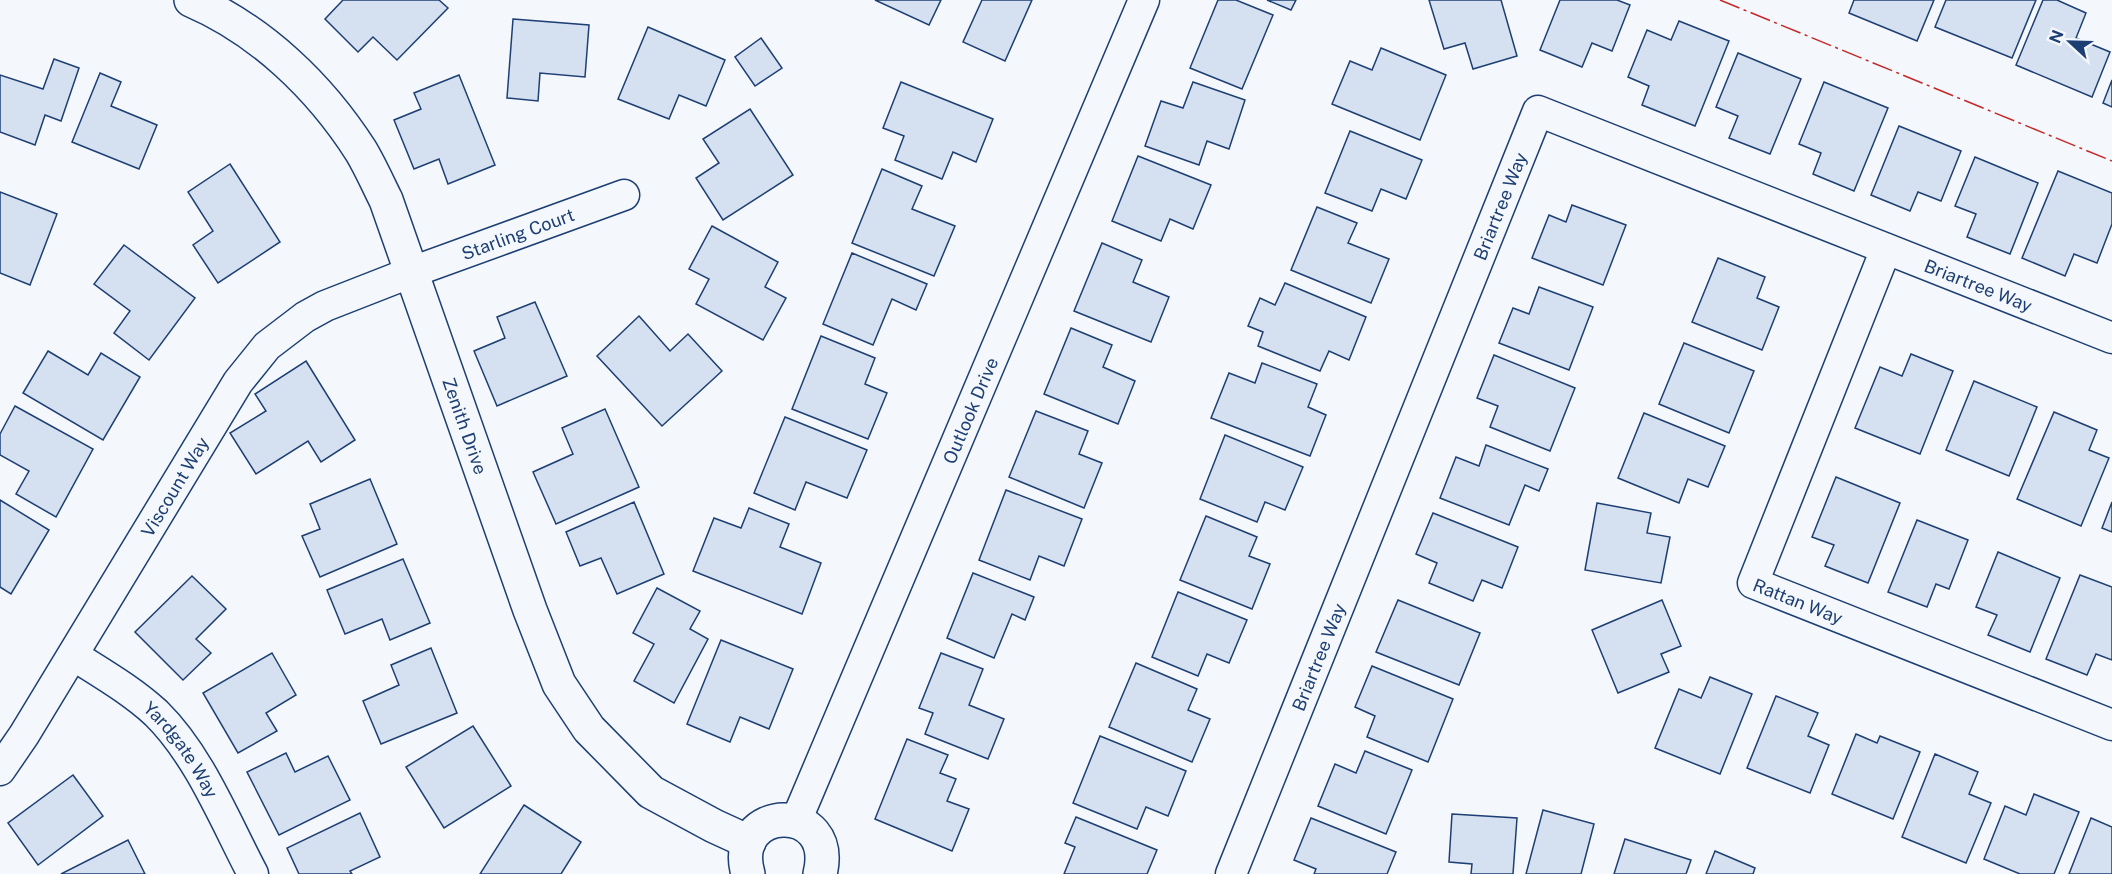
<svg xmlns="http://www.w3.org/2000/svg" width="2112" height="874" font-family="'Public Sans',sans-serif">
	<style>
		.building { fill: #d5e0f0; stroke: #1d3f73; stroke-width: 1.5 }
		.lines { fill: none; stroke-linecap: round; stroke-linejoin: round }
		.minor-casing { stroke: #1d3f73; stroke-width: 33 }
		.tertiary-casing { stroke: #1d3f73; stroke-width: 36 }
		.minor { stroke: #f4f7fb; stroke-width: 30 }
		.tertiary { stroke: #f4f7fb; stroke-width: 33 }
		.power { stroke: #c62828; stroke-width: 1.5; stroke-dasharray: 21 4.5 3 4.5; stroke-linecap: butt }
		.labels { text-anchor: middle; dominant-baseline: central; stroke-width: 4.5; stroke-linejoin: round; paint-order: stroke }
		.street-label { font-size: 18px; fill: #1d3f73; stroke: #f4f7fb }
	</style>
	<rect width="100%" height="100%" fill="#f4f7fb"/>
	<g class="building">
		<polygon points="343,0 439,0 448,8 397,60 373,37 358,52 325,19"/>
		<polygon points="875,0 941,0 929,25"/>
		<polygon points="982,0 1032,0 1005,61 963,42"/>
		<polygon points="1218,0 1236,0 1273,15 1242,89 1190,68"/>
		<polygon points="1267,0 1296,0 1291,10"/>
		<polygon points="1429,0 1501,0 1517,56 1473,69 1465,43 1444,49"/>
		<polygon points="1560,0 1617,0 1630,5 1612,51 1592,43 1582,67 1540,50"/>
		<polygon points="1854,0 1934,0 1917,41 1849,13"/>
		<polygon points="1946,0 2036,0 2012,58 1935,27"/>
		<polygon points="2043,0 2057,0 2086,13 2076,38 2110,52 2092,97 2016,65"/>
		<polygon points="513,19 589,25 585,77 540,73 538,101 507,98"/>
		<polygon points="1679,21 1729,41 1695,126 1642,105 1649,86 1628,77 1647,30 1671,40"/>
		<polygon points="648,27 725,60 706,106 679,95 669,119 618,99"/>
		<polygon points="761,38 782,68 755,86 735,57"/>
		<polygon points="1381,48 1446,75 1420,140 1332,104 1350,61 1372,70"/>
		<polygon points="1738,53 1801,79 1770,154 1729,138 1738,116 1716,107"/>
		<polygon points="54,59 79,68 61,121 45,115 35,145 0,132 0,75 43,89"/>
		<polygon points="100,73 121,82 111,106 157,125 139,169 72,142"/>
		<polygon points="459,75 495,165 448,184 439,159 414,169 394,120 421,109 414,93"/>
		<polygon points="2112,80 2112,107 2103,103"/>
		<polygon points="901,82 993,119 976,162 953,152 942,179 895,160 904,136 883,128"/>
		<polygon points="1193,82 1245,100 1229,149 1207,141 1199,165 1145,146 1161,101 1183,108"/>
		<polygon points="1824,82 1888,108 1854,191 1813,174 1821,153 1799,144"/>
		<polygon points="750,109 793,175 723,220 696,178 719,163 703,139"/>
		<polygon points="1899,126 1961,151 1941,201 1918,192 1910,211 1871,195"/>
		<polygon points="1350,131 1422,160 1406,199 1381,189 1372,211 1325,193"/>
		<polygon points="1138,156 1211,185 1193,229 1170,219 1161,241 1112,221"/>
		<polygon points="1975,157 2038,183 2010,254 1967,237 1976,214 1955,206"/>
		<polygon points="230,164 280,242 218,283 193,245 213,231 188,192"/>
		<polygon points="882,169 922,186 912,209 955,226 934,276 852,243"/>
		<polygon points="2058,171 2112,193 2112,224 2097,263 2074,254 2065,276 2022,258"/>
		<polygon points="0,192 57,214 30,285 0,273"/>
		<polygon points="1572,205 1626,225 1603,285 1532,258 1549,215 1566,222"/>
		<polygon points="1317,207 1357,223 1348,243 1389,259 1371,303 1291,270"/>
		<polygon points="712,226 778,262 765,287 786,298 763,340 696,304 709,279 689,269"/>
		<polygon points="1102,243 1142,260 1133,282 1169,297 1151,342 1074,311"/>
		<polygon points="124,245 195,298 149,360 114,333 130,311 94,284"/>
		<polygon points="852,253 927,284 916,310 892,299 873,345 823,324"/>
		<polygon points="1718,258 1765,277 1757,298 1779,307 1762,350 1692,322"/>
		<polygon points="1285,283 1366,317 1349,360 1329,351 1320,371 1258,346 1263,332 1248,326 1260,298 1275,305"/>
		<polygon points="1539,287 1593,307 1569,370 1499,343 1513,308 1529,314"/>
		<polygon points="535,302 567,376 497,406 474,351 505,338 497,317"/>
		<polygon points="639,316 670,351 688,334 722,371 662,426 597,356"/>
		<polygon points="1071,328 1112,345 1103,367 1135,381 1118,424 1044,394"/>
		<polygon points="821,336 875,358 865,384 887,393 868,439 792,409"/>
		<polygon points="1684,343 1754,371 1729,433 1659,404"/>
		<polygon points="48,351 88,375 101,353 140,377 103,440 23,393"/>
		<polygon points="1911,354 1953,371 1920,454 1855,428 1880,367 1902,376"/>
		<polygon points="1494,355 1575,388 1550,451 1490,427 1498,406 1477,398"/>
		<polygon points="306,361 355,440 321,462 308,441 256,474 230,433 266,411 255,394"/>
		<polygon points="1262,363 1317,384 1308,407 1326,415 1310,456 1211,418 1229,373 1255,383"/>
		<polygon points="1974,381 2037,407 2009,476 1946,450"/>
		<polygon points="15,406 93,449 56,517 16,494 29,471 0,455 0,434"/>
		<polygon points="605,409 639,487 556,524 533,472 573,454 562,428"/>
		<polygon points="1036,411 1088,431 1079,454 1102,463 1084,508 1009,477"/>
		<polygon points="2054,412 2097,430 2089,450 2109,458 2081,526 2017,499"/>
		<polygon points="1644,413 1725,446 1708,487 1688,479 1679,503 1618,478"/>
		<polygon points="785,417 867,450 847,498 806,482 795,510 754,493"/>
		<polygon points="1225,435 1303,467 1285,510 1265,502 1257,522 1200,499"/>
		<polygon points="1486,445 1548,469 1539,491 1525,485 1509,525 1440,498 1456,457 1479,466"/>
		<polygon points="1836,477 1900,503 1868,583 1825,566 1834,545 1812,537"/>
		<polygon points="370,479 397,544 320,577 302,536 320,529 310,504"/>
		<polygon points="1006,490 1082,519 1064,566 1039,556 1030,580 979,560"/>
		<polygon points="0,500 49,530 11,594 0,587"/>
		<polygon points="634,502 664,574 617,594 601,558 580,566 566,532"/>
		<polygon points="2112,502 2112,532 2102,528"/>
		<polygon points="1597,503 1651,513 1647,533 1670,537 1661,583 1585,570"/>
		<polygon points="749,508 789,524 780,547 821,563 802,614 693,571 714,518 741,528"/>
		<polygon points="1433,513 1518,547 1502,588 1482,580 1473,601 1429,583 1437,563 1416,554"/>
		<polygon points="1206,516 1257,537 1249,556 1270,564 1252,609 1180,580"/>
		<polygon points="1917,520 1968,540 1949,589 1936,584 1927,607 1888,592"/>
		<polygon points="1998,552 2060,578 2030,652 1988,635 1997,615 1976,607"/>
		<polygon points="403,559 430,623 390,640 382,619 345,634 327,590"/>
		<polygon points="973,573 1034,597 1025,620 1012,614 994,658 947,638"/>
		<polygon points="2080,575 2112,587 2112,660 2096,654 2087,675 2046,659"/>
		<polygon points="192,576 226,609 196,639 211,653 183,680 135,632"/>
		<polygon points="657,588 700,611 690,629 708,639 674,703 634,681 654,644 633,633"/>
		<polygon points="1178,592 1247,620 1229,663 1207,654 1198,676 1152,657"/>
		<polygon points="1398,600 1480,633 1459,685 1376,652"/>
		<polygon points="1662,600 1681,646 1661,654 1669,672 1618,693 1592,630"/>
		<polygon points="721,640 793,669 769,729 740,717 730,742 687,724"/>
		<polygon points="431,648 457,713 381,744 363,701 399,685 391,665"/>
		<polygon points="272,653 296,695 266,713 277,731 238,753 203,693"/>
		<polygon points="941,653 983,669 969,705 1004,719 988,759 925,734 933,713 919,708"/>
		<polygon points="1136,663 1197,689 1188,710 1210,719 1192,762 1109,727"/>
		<polygon points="1372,666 1453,699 1428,762 1367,737 1375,716 1355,707"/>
		<polygon points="1710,677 1752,694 1720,774 1655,748 1679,689 1701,698"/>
		<polygon points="1776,696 1818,713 1808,736 1829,745 1810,793 1747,768"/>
		<polygon points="473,726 511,786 444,828 406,767"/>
		<polygon points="1856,734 1877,743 1880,736 1920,752 1893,819 1832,794"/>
		<polygon points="1100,736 1186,771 1168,816 1146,807 1137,829 1073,803"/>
		<polygon points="907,739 948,755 940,773 956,779 947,801 969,809 952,851 875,819"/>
		<polygon points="1365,751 1412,770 1386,834 1318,806 1335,764 1356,773"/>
		<polygon points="286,753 295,772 328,756 350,800 279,835 247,772"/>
		<polygon points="1935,754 1978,772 1969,794 1991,803 1966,863 1902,837"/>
		<polygon points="73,775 103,816 38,865 8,823"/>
		<polygon points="2034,794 2079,812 2054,874 2020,874 1984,859 2005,806 2026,815"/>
		<polygon points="524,805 581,842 561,874 480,874"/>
		<polygon points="1543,810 1594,824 1581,874 1526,874"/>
		<polygon points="360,813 380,857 350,871 352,874 299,874 287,848"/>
		<polygon points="1452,814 1517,818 1513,874 1471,874 1472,864 1449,862"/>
		<polygon points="1076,817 1157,850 1147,874 1064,874 1075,847 1065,843"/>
		<polygon points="1311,818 1396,852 1387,874 1314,874 1316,869 1294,860"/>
		<polygon points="2091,818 2112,827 2112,874 2069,874"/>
		<polygon points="1625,839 1691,860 1686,874 1614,874"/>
		<polygon points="128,840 145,874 61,874"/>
		<polygon points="1715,851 1755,868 1753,874 1706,874"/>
	</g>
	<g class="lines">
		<g class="minor-casing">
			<g id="minor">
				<path id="s1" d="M1886 249 1753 583 2112 725"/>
				<path id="s2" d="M73 655C101 673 131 690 156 713 199 755 225 821 253 874"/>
				<path id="s3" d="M0 770 24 735 238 382 267 346 305 317 325 306 412 272 624 195"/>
				<path id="s4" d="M796 821 1144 0"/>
				<path id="s5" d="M1231 874 1538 111 2112 338"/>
			</g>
		</g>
		<g class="tertiary-casing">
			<g id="tertiary">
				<path id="s6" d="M191 0C261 30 320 87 361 151 370 166 378 184 386 200L530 610 559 684 589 729 651 792 714 826 749 842"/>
				<path d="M748 874C728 804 838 800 820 874"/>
			</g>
		</g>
		<use href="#minor" class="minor"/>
		<use href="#tertiary" class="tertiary"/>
		<polyline class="power" points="1720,0 2112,161"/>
	</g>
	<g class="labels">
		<g class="street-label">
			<text stroke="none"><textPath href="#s5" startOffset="720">Briartree Way</textPath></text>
			<text stroke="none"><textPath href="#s3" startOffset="778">Starling Court</textPath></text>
			<text stroke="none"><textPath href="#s5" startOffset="1296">Briartree Way</textPath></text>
			<text stroke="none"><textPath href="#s4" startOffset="446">Outlook Drive</textPath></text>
			<text stroke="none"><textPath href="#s6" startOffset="525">Zenith Drive</textPath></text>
			<text stroke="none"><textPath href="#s3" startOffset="333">Viscount Way</textPath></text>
			<text stroke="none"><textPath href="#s1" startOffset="408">Rattan Way</textPath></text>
			<text stroke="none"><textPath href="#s5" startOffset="234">Briartree Way</textPath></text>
			<text stroke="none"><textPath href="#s2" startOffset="146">Yardgate Way</textPath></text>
		</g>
	</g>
	<g transform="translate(2070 42) rotate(292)" stroke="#f4f7fb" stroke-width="4.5" paint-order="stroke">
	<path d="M0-4.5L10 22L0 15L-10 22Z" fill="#1d3f73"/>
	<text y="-9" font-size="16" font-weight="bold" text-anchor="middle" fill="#1d3f73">N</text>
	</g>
</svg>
